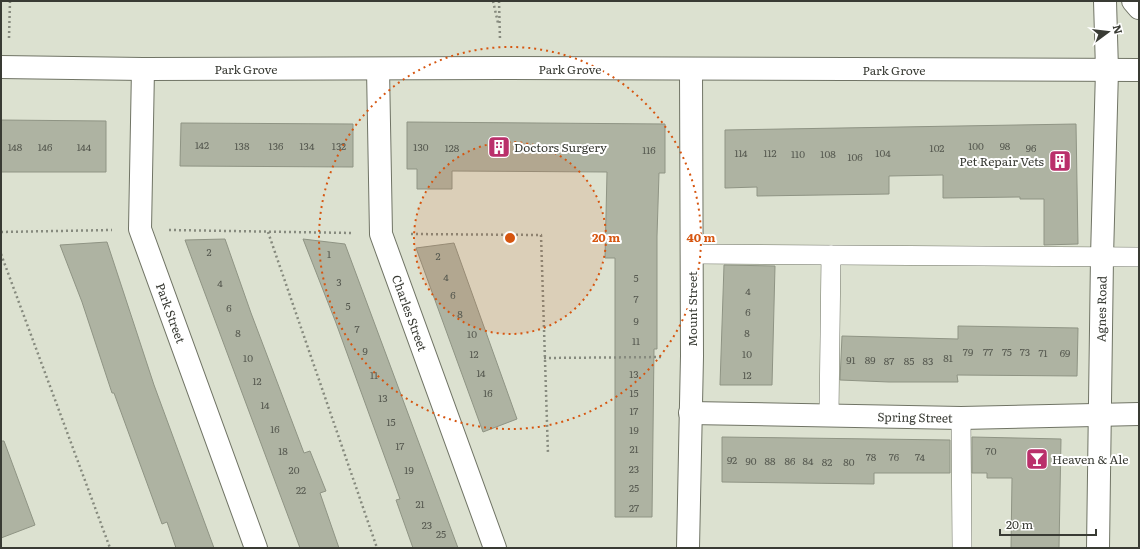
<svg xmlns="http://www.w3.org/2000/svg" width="1140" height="549" font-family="Literata,serif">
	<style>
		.building { fill: #aeb3a2; stroke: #8f9484 }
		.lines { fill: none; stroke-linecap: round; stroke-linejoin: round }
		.service-casing { stroke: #707465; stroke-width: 20 }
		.minor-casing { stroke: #707465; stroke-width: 24 }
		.path { stroke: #868a7e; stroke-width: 2.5; stroke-dasharray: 2 3; stroke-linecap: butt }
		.service { stroke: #fff; stroke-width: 19 }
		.minor { stroke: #fff; stroke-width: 22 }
		.ring { fill: none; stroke: #d65610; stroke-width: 2; stroke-dasharray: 2 4 }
		.labels { text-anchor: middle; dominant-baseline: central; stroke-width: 4; stroke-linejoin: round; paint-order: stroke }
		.number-label { font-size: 10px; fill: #565950 }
		.street-label { font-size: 12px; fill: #393b34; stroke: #fff }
		.poi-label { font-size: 12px; fill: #393b34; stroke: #fff; text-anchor: start }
		.centre { fill: #d65610; stroke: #fff; stroke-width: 2 }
		.ring-label { font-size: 12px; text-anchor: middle; font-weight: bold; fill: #d65610; stroke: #fff; stroke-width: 4; stroke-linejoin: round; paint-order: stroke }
	</style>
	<rect width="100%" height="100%" fill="#dce1d0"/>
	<g class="building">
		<polygon points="1,120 106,121 106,172 1,172"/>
		<polygon points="407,122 665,124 665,173 659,173 657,236 657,349 654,349 652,517 615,517 615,258 605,258 607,172 452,171 452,189 417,189 417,169 407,169"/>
		<polygon points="181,123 353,124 353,167 180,166"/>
		<polygon points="1076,124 1078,244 1044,245 1044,199 1020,199 1020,197 943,198 943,175 889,176 889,194 757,196 757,187 725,188 725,130"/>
		<polygon points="225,239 251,313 304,453 310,451 326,491 320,493 339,548 300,548 185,240"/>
		<polygon points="303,239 345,244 458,548 413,548 396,500 400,499 336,323"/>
		<polygon points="107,242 154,385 214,548 176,548 167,522 162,524 114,393 112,393 82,302 60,245"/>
		<polygon points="454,243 517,419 483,432 416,248"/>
		<polygon points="724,265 775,266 772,385 720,385"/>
		<polygon points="958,326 1078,328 1077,376 957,375 958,382 889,382 840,380 842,336 958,339"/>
		<polygon points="722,437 950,440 950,473 874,473 874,484 722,482"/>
		<polygon points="972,437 1061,439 1059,548 1011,548 1012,478 987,478 987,473 972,473"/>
		<polygon points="1,441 4,441 35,525 1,538"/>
	</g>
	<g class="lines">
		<g class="service-casing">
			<g id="service">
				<polyline points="692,254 1139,257"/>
				<polyline points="829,415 831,255"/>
				<polyline points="961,418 962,548"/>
			</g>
		</g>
		<g class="minor-casing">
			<g id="minor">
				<polyline points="1133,1 1139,8"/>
				<polyline points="1,67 143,69 502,68 1139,70"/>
				<polyline points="143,69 140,229 256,548"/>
				<polyline points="378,69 381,234 495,548"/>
				<polyline points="690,413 961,418 1139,414"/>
				<polyline points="688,548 692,356 691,70"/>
				<polyline points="1098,548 1102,257 1107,70 1105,1"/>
			</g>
		</g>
		<g class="path">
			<polyline points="493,1 498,23"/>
			<polyline points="499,1 500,40"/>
			<polyline points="9,38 10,1"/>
			<polyline points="169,230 352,233"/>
			<polyline points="1,232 112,230"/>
			<polyline points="268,232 377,548"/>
			<polyline points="411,234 541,235 548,454"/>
			<polyline points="1,254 110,548"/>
			<polyline points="544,358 664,357"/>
		</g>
		<use href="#service" class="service"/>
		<use href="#minor" class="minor"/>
	</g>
	<circle cx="510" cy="238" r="96" fill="#d65610" fill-opacity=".12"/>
	<g class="ring">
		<circle cx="510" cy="238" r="96"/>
		<circle cx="510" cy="238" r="191"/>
	</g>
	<defs>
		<g id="building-square" transform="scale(1.15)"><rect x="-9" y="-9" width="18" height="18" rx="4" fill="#ba306b" stroke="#fff"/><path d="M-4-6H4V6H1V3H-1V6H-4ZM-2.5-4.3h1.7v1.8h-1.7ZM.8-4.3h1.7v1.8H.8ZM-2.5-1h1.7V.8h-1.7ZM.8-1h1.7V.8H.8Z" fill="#fff"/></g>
		<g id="bar-square" transform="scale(1.15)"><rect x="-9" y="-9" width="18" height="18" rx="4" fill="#ba306b" stroke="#fff"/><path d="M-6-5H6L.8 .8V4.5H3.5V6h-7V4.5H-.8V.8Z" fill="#fff"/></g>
	</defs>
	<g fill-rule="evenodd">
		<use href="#building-square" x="499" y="147"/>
		<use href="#building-square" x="1060" y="161"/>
		<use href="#bar-square" x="1037" y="459"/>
	</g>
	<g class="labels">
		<g class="number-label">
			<text x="202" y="144">142</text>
			<text x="242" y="145">138</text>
			<text x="276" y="145">136</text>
			<text x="307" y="145">134</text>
			<text x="339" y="145">132</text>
			<text x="976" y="145">100</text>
			<text x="1005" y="145">98</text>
			<text x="15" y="146">148</text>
			<text x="45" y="146">146</text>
			<text x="84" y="146">144</text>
			<text x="421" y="146">130</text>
			<text x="452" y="147">128</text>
			<text x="937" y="147">102</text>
			<text x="1031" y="147">96</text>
			<text x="649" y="149">116</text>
			<text x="741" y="152">114</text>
			<text x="770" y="152">112</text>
			<text x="883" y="152">104</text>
			<text x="798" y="153">110</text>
			<text x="828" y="153">108</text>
			<text x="855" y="156">106</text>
			<text x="209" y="251">2</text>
			<text x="329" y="253">1</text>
			<text x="438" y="255">2</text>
			<text x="446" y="276">4</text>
			<text x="636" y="277">5</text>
			<text x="339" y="281">3</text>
			<text x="220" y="282">4</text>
			<text x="748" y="290">4</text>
			<text x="453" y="294">6</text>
			<text x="636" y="298">7</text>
			<text x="348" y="305">5</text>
			<text x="229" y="307">6</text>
			<text x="748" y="311">6</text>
			<text x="460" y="313">8</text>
			<text x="636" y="320">9</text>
			<text x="357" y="328">7</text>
			<text x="238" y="332">8</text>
			<text x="747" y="332">8</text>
			<text x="472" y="333">10</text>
			<text x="636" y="340">11</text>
			<text x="365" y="350">9</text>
			<text x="968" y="351">79</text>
			<text x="988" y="351">77</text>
			<text x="1007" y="351">75</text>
			<text x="1025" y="351">73</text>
			<text x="1043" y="352">71</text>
			<text x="1065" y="352">69</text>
			<text x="474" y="353">12</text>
			<text x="747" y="353">10</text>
			<text x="248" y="357">10</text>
			<text x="948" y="357">81</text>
			<text x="851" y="359">91</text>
			<text x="870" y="359">89</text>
			<text x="889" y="360">87</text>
			<text x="909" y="360">85</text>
			<text x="928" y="360">83</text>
			<text x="481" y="372">14</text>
			<text x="634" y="373">13</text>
			<text x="374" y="374">11</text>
			<text x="747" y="374">12</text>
			<text x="257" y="380">12</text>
			<text x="488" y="392">16</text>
			<text x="634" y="392">15</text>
			<text x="383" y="397">13</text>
			<text x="265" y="404">14</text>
			<text x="634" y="410">17</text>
			<text x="391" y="421">15</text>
			<text x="275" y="428">16</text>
			<text x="634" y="429">19</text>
			<text x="400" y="445">17</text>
			<text x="634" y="448">21</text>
			<text x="283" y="450">18</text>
			<text x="991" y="450">70</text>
			<text x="871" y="456">78</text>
			<text x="894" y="456">76</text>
			<text x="920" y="456">74</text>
			<text x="732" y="459">92</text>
			<text x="751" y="460">90</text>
			<text x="770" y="460">88</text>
			<text x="790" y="460">86</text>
			<text x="808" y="460">84</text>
			<text x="827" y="461">82</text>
			<text x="849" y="461">80</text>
			<text x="634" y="468">23</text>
			<text x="294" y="469">20</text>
			<text x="409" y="469">19</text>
			<text x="634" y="487">25</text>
			<text x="301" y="489">22</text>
			<text x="420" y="503">21</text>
			<text x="634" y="507">27</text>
			<text x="427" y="524">23</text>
			<text x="441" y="533">25</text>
		</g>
		<g class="street-label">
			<text x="246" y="69">Park Grove</text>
			<text x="570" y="69">Park Grove</text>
			<text x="894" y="70">Park Grove</text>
			<text transform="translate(692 309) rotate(-90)">Mount Street</text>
			<text transform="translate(1101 309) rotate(-89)">Agnes Road</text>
			<text transform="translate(171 313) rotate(70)">Park Street</text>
			<text transform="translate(410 313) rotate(70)">Charles Street</text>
			<text transform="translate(915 417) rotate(1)">Spring Street</text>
		</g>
		<g class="poi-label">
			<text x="514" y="147">Doctors Surgery</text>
			<text x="1044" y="161" text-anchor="end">Pet Repair Vets</text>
			<text x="1052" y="459">Heaven &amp; Ale</text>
		</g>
	</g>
	<circle cx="510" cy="238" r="6" class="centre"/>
	<g class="ring-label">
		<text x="606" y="242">20 m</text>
		<text x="701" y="242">40 m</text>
	</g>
	<rect width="1140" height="549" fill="none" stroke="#393b34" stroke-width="4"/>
	<g transform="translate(1108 32) rotate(75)" stroke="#ffffff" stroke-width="3" paint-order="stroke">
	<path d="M0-3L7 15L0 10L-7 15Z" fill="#393b34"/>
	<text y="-6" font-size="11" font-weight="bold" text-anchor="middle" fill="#393b34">N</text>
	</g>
	<path d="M1000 529v6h96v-6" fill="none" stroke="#393b34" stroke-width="2"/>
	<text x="1006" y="529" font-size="12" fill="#393b34" stroke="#ffffff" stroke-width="3" paint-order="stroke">20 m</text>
</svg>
